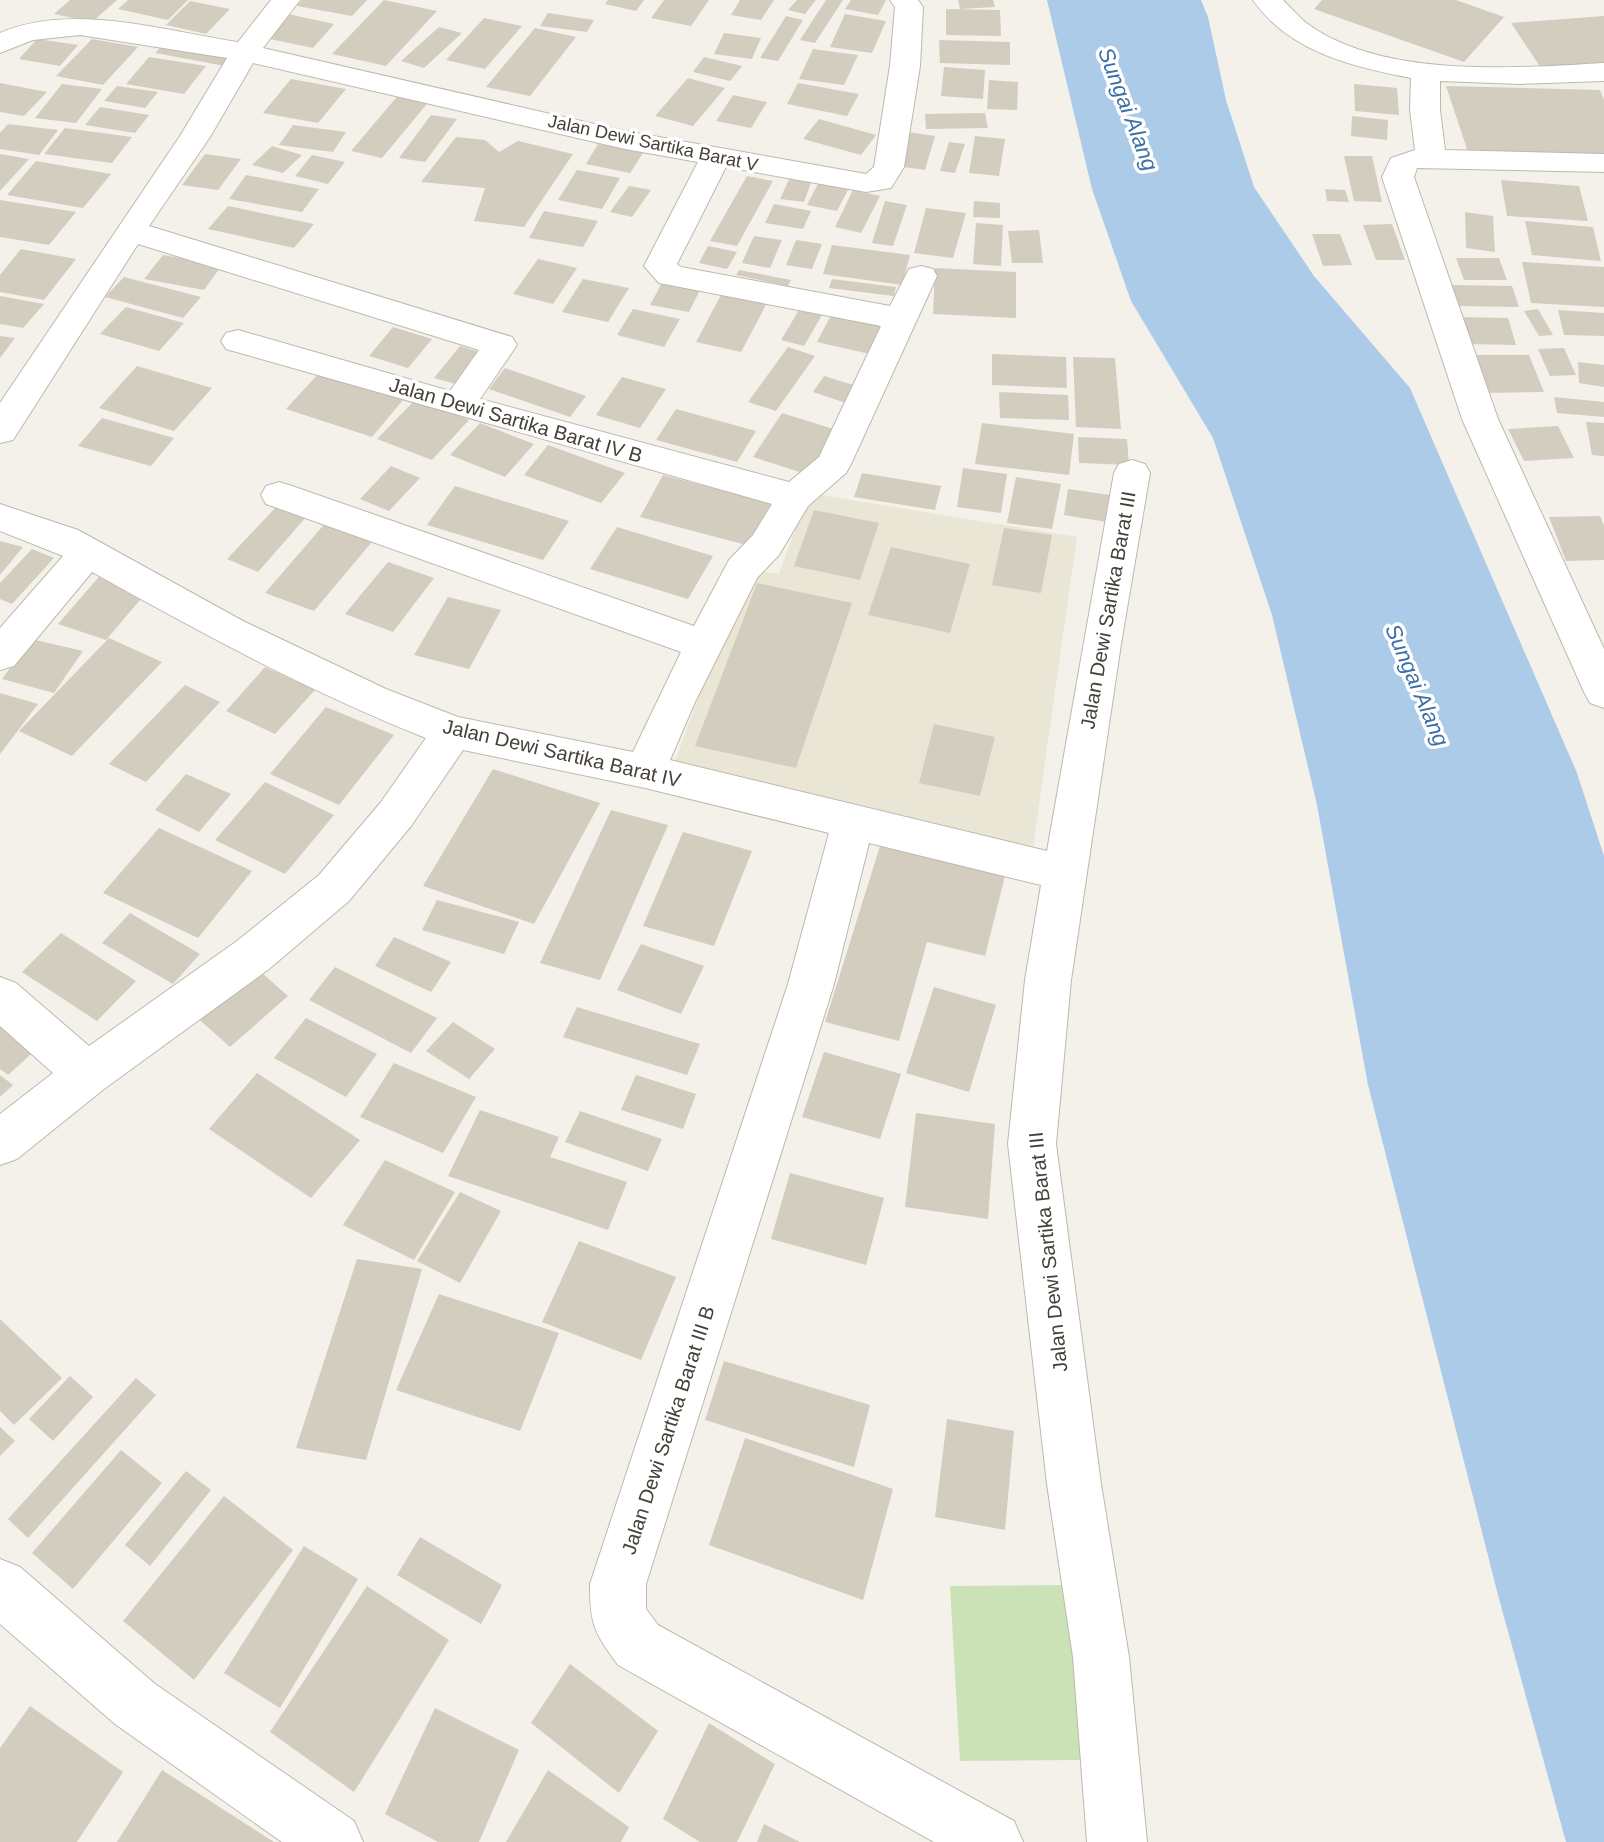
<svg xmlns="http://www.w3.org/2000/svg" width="1604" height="1842" font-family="Arial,sans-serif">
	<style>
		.education { fill: #eae6d5 }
		.green { fill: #cbe2b7 }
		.water { fill: #accbe8 }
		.building { fill: #d3cdc0 }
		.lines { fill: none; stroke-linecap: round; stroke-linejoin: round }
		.minor-casing { stroke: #bdb9ad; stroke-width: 2 }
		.minor { fill: #fff; fill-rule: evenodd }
		.labels { text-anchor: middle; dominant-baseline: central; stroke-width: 7; stroke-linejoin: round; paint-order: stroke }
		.far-street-label { font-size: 18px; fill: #464138; stroke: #fff }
		.street-label { font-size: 20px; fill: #464138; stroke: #fff }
		.water-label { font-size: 22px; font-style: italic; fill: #3d70a6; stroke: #fff }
	</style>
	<rect width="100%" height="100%" fill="#f3f1e9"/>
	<polygon class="education" points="814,494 1077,537 1033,847 675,761 739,589 751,570 779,574 799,519"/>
	<polygon class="green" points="1066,1585 1082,1760 960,1761 950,1586"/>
	<polygon class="water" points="1047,0 1201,0 1208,17 1226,100 1254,187 1314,276 1410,388 1577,773 1604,856 1604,1842 1566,1842 1498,1595 1368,1085 1317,805 1272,615 1213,438 1131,301 1092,189"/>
	<g class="building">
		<polygon points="70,0 117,0 92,22 54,14"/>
		<polygon points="128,0 188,0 168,20 118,9"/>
		<polygon points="302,0 367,0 352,16 297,6"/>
		<polygon points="384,0 437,11 386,66 332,54"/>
		<polygon points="608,0 644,0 636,11 605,4"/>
		<polygon points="664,0 709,0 691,26 651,18"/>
		<polygon points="740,0 774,0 761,20 731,15"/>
		<polygon points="797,0 816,0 805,14 788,10"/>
		<polygon points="826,0 843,0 815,43 800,40"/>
		<polygon points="851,0 886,0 878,15 845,9"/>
		<polygon points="958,0 993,0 995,7 960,9"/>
		<polygon points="1322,0 1456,0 1504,17 1464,62 1314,9"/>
		<polygon points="190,1 230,9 206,34 166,25"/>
		<polygon points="946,9 1000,10 1001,36 946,35"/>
		<polygon points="548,13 594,20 587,32 540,26"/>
		<polygon points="288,14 334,24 313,48 265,38"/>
		<polygon points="845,14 886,21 872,53 830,47"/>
		<polygon points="786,16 803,20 778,61 760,58"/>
		<polygon points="1604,16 1604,63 1541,68 1511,23"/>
		<polygon points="484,18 522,26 485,69 446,60"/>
		<polygon points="439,27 462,33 424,68 401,61"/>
		<polygon points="535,28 576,37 530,96 486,87"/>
		<polygon points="724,33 761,38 752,59 714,54"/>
		<polygon points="37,39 78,45 60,66 19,59"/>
		<polygon points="92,39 138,47 103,85 56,76"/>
		<polygon points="939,40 1010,42 1010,65 940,63"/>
		<polygon points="164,44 238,58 230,67 155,53"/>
		<polygon points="813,49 858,55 844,85 799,79"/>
		<polygon points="149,57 206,66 184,94 126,84"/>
		<polygon points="704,57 742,66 730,81 693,72"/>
		<polygon points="944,67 985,70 983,99 941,96"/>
		<polygon points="688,78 725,88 693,126 655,116"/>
		<polygon points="291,79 346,89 318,123 263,113"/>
		<polygon points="989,80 1018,82 1017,110 987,109"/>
		<polygon points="0,83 47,92 24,116 0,112"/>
		<polygon points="798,83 859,94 847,116 787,104"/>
		<polygon points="62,84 102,89 76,123 35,118"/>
		<polygon points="1354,84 1397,88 1399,115 1355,111"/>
		<polygon points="117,86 158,92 145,108 104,101"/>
		<polygon points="1446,86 1600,90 1604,100 1604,155 1468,152"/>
		<polygon points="401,92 431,99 382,158 351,151"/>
		<polygon points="733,95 767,102 751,128 716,121"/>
		<polygon points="100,107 149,115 135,133 85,125"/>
		<polygon points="985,113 988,128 926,129 925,114"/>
		<polygon points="431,115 457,119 425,162 399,158"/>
		<polygon points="1352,116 1388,120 1387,140 1351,136"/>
		<polygon points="819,119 876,135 861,155 803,139"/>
		<polygon points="8,124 58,130 39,155 0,149 0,133"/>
		<polygon points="293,125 346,132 333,152 279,145"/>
		<polygon points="65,128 132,137 112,163 44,154"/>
		<polygon points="908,132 935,136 925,170 897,166"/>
		<polygon points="975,136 1005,139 999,176 969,173"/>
		<polygon points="456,137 485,140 499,152 518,141 573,154 524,227 474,221 485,188 421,182"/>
		<polygon points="949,142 965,144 955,173 940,171"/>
		<polygon points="598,144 643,153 630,173 586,164"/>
		<polygon points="272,146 302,155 283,173 252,165"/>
		<polygon points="0,154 29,159 0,191"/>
		<polygon points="205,154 241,159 218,190 182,185"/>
		<polygon points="312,155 345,162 328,184 295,176"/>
		<polygon points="1344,156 1372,156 1382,202 1354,201"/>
		<polygon points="36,161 111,174 83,208 7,195"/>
		<polygon points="577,170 620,178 602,209 558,200"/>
		<polygon points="246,175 319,189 302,212 229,199"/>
		<polygon points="747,176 773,181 737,246 710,241"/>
		<polygon points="790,177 812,180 804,202 780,199"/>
		<polygon points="1501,180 1579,186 1588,221 1507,216"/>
		<polygon points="819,182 849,188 837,211 807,205"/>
		<polygon points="629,186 651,190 632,217 610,212"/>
		<polygon points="1325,189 1345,190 1349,202 1327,201"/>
		<polygon points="853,190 880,196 861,233 835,227"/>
		<polygon points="0,200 76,212 49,245 0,237"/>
		<polygon points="885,201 907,205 893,246 872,243"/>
		<polygon points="974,201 1000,203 1000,218 973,217"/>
		<polygon points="774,204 811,211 803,229 765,223"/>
		<polygon points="228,206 314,224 294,248 208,229"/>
		<polygon points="926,208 966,213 953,258 914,253"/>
		<polygon points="544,211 598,221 583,247 529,238"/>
		<polygon points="1465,212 1493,216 1495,252 1466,248"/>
		<polygon points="1525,221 1593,227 1601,261 1532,255"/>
		<polygon points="976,223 1003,225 1001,266 973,264"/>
		<polygon points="1392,224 1405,260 1376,260 1363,225"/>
		<polygon points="1039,230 1043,263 1012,263 1008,231"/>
		<polygon points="1312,234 1340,234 1352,265 1323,266"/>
		<polygon points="754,236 782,240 770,268 742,263"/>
		<polygon points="796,240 822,244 812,269 786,265"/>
		<polygon points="832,245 910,255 902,285 823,274"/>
		<polygon points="708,246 737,252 727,269 699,263"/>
		<polygon points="21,249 76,259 44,300 0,292 0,275"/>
		<polygon points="163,255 222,265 204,290 144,279"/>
		<polygon points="1456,258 1499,258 1507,280 1464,280"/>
		<polygon points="538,259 577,268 553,304 513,294"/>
		<polygon points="1522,262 1604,267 1604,307 1531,303"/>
		<polygon points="935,268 1016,272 1016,318 933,314"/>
		<polygon points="739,270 791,280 788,286 736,275"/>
		<polygon points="124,277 201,297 183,318 105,297"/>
		<polygon points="583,279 629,288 608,322 562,312"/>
		<polygon points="832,279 896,287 894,296 829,288"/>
		<polygon points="662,283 700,290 689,312 650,305"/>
		<polygon points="1451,285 1512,286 1519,307 1458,306"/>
		<polygon points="722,293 767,303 741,352 696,342"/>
		<polygon points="0,296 44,304 23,328 0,324"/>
		<polygon points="802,305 825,310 804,346 781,340"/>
		<polygon points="126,307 184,323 159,351 100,334"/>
		<polygon points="633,309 680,319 664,347 617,335"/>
		<polygon points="1538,309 1553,335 1539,336 1524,311"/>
		<polygon points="1558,310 1604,313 1604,336 1564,335"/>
		<polygon points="833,311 889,323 874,355 817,342"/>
		<polygon points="1458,317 1508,318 1516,345 1465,344"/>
		<polygon points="393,327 432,339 408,368 369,356"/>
		<polygon points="0,336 15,338 0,358"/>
		<polygon points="460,346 489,355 463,386 434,378"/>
		<polygon points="788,347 815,356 776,411 748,402"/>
		<polygon points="1564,348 1576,375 1550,376 1538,349"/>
		<polygon points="992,354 1066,357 1067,388 992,385"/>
		<polygon points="1472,355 1529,355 1544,392 1486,393"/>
		<polygon points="1073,357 1115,358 1121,429 1076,427"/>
		<polygon points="1578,362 1604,365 1604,387 1579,383"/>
		<polygon points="137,366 212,388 174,431 99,408"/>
		<polygon points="505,368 586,396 570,417 489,389"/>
		<polygon points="319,373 403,400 372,437 286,409"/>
		<polygon points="824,376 863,388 852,405 813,392"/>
		<polygon points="622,377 666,389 640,428 596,415"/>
		<polygon points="999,392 1068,395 1069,420 1000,418"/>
		<polygon points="1554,397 1604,402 1604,417 1557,413"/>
		<polygon points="416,399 469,420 432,460 377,439"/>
		<polygon points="676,409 756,431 737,462 656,440"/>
		<polygon points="782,413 840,431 812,476 753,457"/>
		<polygon points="102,418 174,438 151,466 78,446"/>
		<polygon points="1586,422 1604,423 1604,456 1592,455"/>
		<polygon points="480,423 534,444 505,477 450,455"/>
		<polygon points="982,423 1074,434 1069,475 975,464"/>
		<polygon points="1558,426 1574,458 1524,461 1508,429"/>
		<polygon points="1078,437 1127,439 1129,465 1079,463"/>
		<polygon points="548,445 625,473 601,503 524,475"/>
		<polygon points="391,466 420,478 389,511 360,499"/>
		<polygon points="963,468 1007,474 1001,513 957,507"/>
		<polygon points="862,473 941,486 935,510 854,497"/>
		<polygon points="663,475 771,503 750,546 640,517"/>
		<polygon points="1016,477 1061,484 1052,529 1007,523"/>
		<polygon points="455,486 569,521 543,560 427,525"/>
		<polygon points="1068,489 1117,496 1113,523 1064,515"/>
		<polygon points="278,505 307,516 258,572 227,559"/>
		<polygon points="814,510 879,523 860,580 794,566"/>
		<polygon points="1600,516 1604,526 1604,560 1566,561 1549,517"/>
		<polygon points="328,520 376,537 314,611 265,593"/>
		<polygon points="617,527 713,556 688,599 590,569"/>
		<polygon points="1004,528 1052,535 1041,593 992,585"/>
		<polygon points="0,541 23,547 0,575"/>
		<polygon points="891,547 970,564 950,633 868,615"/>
		<polygon points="32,549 54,558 12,604 0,599 0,583"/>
		<polygon points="388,562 434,578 393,632 345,614"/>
		<polygon points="104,571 151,587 106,640 58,624"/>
		<polygon points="757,583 852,603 796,768 695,746"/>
		<polygon points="448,597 501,610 469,669 414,655"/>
		<polygon points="109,638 162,662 72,756 19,731"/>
		<polygon points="31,639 83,651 54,693 2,679"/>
		<polygon points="265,667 315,690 275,734 226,711"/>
		<polygon points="185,685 220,702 146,782 109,764"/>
		<polygon points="0,693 38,704 0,754"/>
		<polygon points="326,707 394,735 339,805 270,774"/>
		<polygon points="934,724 995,737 980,796 919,783"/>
		<polygon points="493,769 600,803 534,924 423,886"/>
		<polygon points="186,774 231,794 199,832 155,810"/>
		<polygon points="265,782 334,815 285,874 215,840"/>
		<polygon points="611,810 668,825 600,980 540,963"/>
		<polygon points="159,828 252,871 198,938 103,893"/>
		<polygon points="683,832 752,851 714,946 643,926"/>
		<polygon points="880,846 1005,876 985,956 927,942 899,1041 825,1022"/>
		<polygon points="437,900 519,922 504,954 422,930"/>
		<polygon points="130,913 200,954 173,984 102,943"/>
		<polygon points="61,933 136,981 97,1021 22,972"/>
		<polygon points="394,937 451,962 431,992 375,966"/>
		<polygon points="641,944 704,966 681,1014 617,990"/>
		<polygon points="251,963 288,996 230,1047 192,1013"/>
		<polygon points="335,967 437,1018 411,1053 309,1000"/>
		<polygon points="934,987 996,1005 969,1092 906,1073"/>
		<polygon points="577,1007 700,1044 687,1075 563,1037"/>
		<polygon points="0,1016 40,1046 8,1075 0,1069"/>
		<polygon points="306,1018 377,1054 346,1097 274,1058"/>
		<polygon points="453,1022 495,1049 469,1079 426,1051"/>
		<polygon points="824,1052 901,1074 880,1139 802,1117"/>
		<polygon points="394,1063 476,1097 443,1153 360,1117"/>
		<polygon points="257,1073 360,1140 311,1198 209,1129"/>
		<polygon points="0,1075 13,1085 0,1097"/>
		<polygon points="636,1075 696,1094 683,1129 621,1110"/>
		<polygon points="480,1110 559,1137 550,1157 627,1182 608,1230 448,1176"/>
		<polygon points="580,1111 662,1139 648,1171 565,1142"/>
		<polygon points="916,1113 995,1124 988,1219 905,1207"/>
		<polygon points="385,1160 455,1192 414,1260 343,1225"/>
		<polygon points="790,1173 884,1198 866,1265 771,1239"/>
		<polygon points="460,1192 501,1211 460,1283 417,1261"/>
		<polygon points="579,1241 676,1277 641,1360 542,1322"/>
		<polygon points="357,1259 422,1269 366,1460 296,1448"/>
		<polygon points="439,1294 559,1333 520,1431 396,1390"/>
		<polygon points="0,1319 62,1378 14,1425 0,1411"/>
		<polygon points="724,1361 870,1405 854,1467 705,1420"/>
		<polygon points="70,1376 93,1397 53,1441 29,1419"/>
		<polygon points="136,1378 156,1395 28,1538 8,1519"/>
		<polygon points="947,1419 1014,1431 1005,1530 935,1517"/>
		<polygon points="0,1427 15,1441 0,1456"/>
		<polygon points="745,1438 893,1489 863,1600 709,1545"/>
		<polygon points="121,1450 162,1483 73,1589 32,1553"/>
		<polygon points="186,1471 211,1490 150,1566 125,1545"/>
		<polygon points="224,1496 293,1550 194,1680 123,1621"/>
		<polygon points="420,1537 502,1585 481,1624 397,1575"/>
		<polygon points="304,1546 358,1579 280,1708 224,1673"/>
		<polygon points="367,1586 449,1640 354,1792 270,1732"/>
		<polygon points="570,1664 658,1731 619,1793 531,1723"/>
		<polygon points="30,1706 123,1772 77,1842 0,1842 0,1748"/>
		<polygon points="435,1708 519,1750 479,1842 438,1842 385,1814"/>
		<polygon points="709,1723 775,1764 737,1842 700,1842 663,1819"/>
		<polygon points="162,1770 274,1842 117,1842"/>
		<polygon points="548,1770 629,1827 621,1842 506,1842"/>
		<polygon points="764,1824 800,1842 757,1842"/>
	</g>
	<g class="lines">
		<g class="minor-casing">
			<g id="minor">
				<path d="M271 0H300L263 48 625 131 866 174 874 167 890 66 895 7 890 0H918L923 7 920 66 904 167 891 188 866 192 726 167 677 264 681 267 890 306 909 269 921 266 933 269 937 276 851 464 846 473 808 506 779 555 757 578 695 702 670 760 1047 851 1114 473 1119 464 1132 460 1145 464 1150 473 1121 644 1071 980 1056 1144 1101 1484 1129 1657 1147 1842H1087L1073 1657 1047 1484 1008 1144 1025 980 1041 885 869 843 834 984 646 1584V1609L658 1625 1014 1821 1023 1842H934L618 1665C594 1632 590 1625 590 1584L788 984 829 833 645 788 463 750 411 826 349 901 269 969 104 1089 17 1159 0 1165V1114L53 1073 0 1026V977L16 983 89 1046 237 941 319 875 381 802 426 738C310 692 201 633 92 572L14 666 0 670V628L63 556 0 531V504L78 530 243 621 386 689 458 717 633 752 681 652 266 504 261 495 266 486 279 482 292 486 694 626 729 560 753 535 772 504 226 349 221 341 226 333 238 330 450 391 479 350 138 244 13 440 0 443V403L180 136 227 58 80 35 33 40 0 53V33C71 2 164 31 238 42ZM253 63 625 149 698 162 644 266 659 283 881 326 819 457 789 482 480 399 517 345 512 337 149 226 210 137Z"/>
				<path d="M1253 0H1283C1290 7 1297 15 1305 22 1379 79 1516 68 1604 63V81L1520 84 1440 81V110L1445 150 1604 154V172L1417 168 1414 177 1498 419 1604 649V708L1590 703 1584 692 1462 419 1382 177 1391 158 1415 150 1410 110 1411 78C1353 67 1289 52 1253 0Z"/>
				<polygon points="0,1559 20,1567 155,1684 354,1821 363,1842 282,1842 115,1724 0,1624"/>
			</g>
		</g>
		<use href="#minor" class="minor"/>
	</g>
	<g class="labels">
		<g class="far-street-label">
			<text transform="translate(653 143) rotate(12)">Jalan Dewi Sartika Barat V</text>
		</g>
		<g class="street-label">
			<text transform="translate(516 420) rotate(16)">Jalan Dewi Sartika Barat IV B</text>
			<text transform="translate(1108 610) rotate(-80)">Jalan Dewi Sartika Barat III</text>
			<text transform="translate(562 753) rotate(13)">Jalan Dewi Sartika Barat IV</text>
			<text transform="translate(1048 1252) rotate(-96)">Jalan Dewi Sartika Barat III</text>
			<text transform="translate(668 1430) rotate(-72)">Jalan Dewi Sartika Barat III B</text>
		</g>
		<g class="water-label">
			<text transform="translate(1128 109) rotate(69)">Sungai Alang</text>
			<text transform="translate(1417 685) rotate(67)">Sungai Alang</text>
		</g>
	</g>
</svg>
